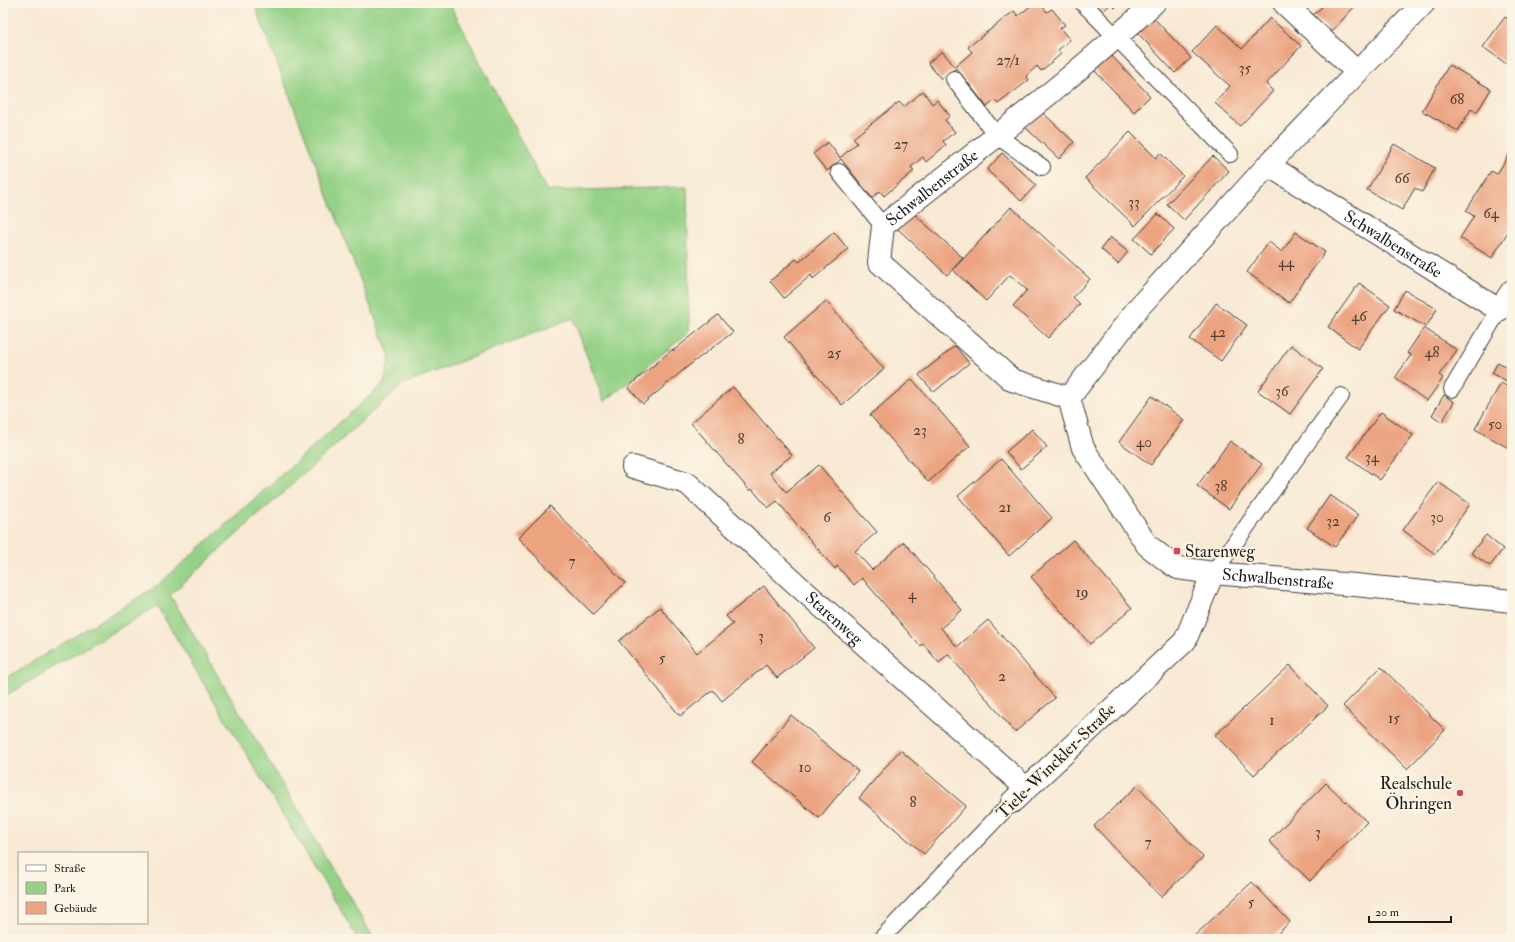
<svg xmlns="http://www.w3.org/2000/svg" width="1515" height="942" font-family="'IM FELL Double Pica',serif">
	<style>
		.green { fill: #95d287; stroke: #587752 }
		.building { fill: #eba380 }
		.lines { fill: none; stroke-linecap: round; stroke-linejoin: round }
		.service-casing { stroke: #3d3b38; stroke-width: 18 }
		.minor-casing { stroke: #3d3b38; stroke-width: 24 }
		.service { stroke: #fff; stroke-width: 16 }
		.minor { stroke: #fff; stroke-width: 22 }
		.poi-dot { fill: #d1495b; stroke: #fcf5e5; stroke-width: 1.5 }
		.labels { text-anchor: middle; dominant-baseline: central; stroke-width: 3.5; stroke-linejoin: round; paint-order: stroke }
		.number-label { font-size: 15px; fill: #503e35 }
		.street-label { font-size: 17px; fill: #1c1c1c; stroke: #fcf5e5 }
		.poi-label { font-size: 17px; fill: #1c1c1c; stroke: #fcf5e5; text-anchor: start }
	</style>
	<rect width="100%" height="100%" fill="#fcf5e5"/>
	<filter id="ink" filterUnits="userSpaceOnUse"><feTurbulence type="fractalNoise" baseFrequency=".025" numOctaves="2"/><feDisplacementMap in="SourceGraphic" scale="8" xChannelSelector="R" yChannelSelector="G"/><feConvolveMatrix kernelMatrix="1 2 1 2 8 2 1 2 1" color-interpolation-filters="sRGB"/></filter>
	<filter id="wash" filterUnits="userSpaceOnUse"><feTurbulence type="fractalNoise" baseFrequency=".012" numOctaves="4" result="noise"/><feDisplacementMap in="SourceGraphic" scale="16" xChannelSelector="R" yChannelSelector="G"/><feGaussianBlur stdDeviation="0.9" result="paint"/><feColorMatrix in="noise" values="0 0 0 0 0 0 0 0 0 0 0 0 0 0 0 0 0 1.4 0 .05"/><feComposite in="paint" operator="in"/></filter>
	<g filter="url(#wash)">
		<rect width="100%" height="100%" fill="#f8e9d4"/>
		<polygon class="green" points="254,3 449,3 547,191 687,187 689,332 604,402 573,318 403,384 170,595 374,939 358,939 157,606 3,697 3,680 157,586 384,383 390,357"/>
		<g id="blocks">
			<g class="building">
				<polygon points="1034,3 1040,3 1047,12 1052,9 1065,25 1060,28 1070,40 1058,50 1061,54 1041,71 1037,66 1026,76 1029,80 998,104 995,100 987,107 956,68 941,79 928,63 942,51 955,67 972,52 968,47 1014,11 1018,16"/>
				<polygon points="1095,3 1120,3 1115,8 1111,4 1103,11"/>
				<polygon points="1318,3 1358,3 1331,32 1313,15 1322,7"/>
				<polygon points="1152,16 1191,58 1175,73 1136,31"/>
				<polygon points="1505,17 1512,22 1512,68 1483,47"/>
				<polygon points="1270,18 1301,46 1266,84 1273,91 1240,126 1215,103 1230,86 1192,52 1217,25 1242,49"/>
				<polygon points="1111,55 1150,96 1134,112 1094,70"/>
				<polygon points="1449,65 1491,89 1477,112 1471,109 1458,131 1422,111"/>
				<polygon points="923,91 932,104 937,100 950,116 945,120 955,132 943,141 946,145 926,162 923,157 911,167 914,171 884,196 880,191 872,198 841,159 827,171 813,154 828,142 840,158 857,143 853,138 899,102 904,107"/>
				<polygon points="1041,111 1074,142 1059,159 1025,127"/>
				<polygon points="1130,132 1156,158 1160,153 1183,176 1135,226 1085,178"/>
				<polygon points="1394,144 1435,168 1422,192 1415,188 1402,210 1367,190"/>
				<polygon points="1512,150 1512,225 1492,258 1460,238 1474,216 1466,211 1491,171 1497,174"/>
				<polygon points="1002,153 1036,185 1021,201 987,170"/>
				<polygon points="1213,156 1229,171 1184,220 1167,204"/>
				<polygon points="1011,207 1090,279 1073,297 1080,304 1048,338 1013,306 1027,290 1010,275 986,301 953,270"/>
				<polygon points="912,212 963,258 947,275 897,228"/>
				<polygon points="1158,214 1174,229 1151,254 1134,239"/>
				<polygon points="834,232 848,249 813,279 811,275 784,298 770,281 796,259 799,262"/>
				<polygon points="1296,232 1325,252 1289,303 1247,272 1269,242 1282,252"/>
				<polygon points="1110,237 1128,252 1118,264 1101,249"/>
				<polygon points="1359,283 1390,305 1358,349 1328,327"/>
				<polygon points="1405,290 1437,309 1426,327 1394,309"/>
				<polygon points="826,301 884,369 842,405 784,337"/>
				<polygon points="1216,303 1247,325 1221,361 1190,339"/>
				<polygon points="718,315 733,332 687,367 643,404 628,387 673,349 673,351"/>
				<polygon points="1424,328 1457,350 1439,375 1443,378 1427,401 1395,378 1411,355 1407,353"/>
				<polygon points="1291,345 1323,369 1290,414 1258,391"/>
				<polygon points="955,346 969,363 934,392 919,375"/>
				<polygon points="1498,362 1512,370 1512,384 1492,373"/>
				<polygon points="912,379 970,446 928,482 870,415"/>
				<polygon points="1501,383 1512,389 1512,450 1475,429"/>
				<polygon points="733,387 792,455 770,473 786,492 819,465 877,532 855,551 872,570 904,542 962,610 941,628 957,647 988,620 1055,698 1015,732 948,654 939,663 923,644 920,646 862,578 854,585 837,566 835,569 777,501 768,508 752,489 750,491 691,423"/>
				<polygon points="1444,395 1454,402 1442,422 1432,415"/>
				<polygon points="1152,396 1184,420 1151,465 1119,442"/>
				<polygon points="1381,412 1413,435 1380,480 1348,457"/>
				<polygon points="1032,429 1047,447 1021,469 1006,452"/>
				<polygon points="1230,441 1262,464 1229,509 1197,486"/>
				<polygon points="1001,459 1052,518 1009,556 958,496"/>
				<polygon points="1438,482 1470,504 1435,554 1403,530"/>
				<polygon points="1330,495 1358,515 1335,547 1307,528"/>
				<polygon points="550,506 625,583 593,614 518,538"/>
				<polygon points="1486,535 1503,549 1490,566 1471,553"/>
				<polygon points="1073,540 1132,608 1090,644 1031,577"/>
				<polygon points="764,586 814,648 777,678 766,665 722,701 713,690 680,716 619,641 660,607 697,653 733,624 726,616"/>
				<polygon points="1290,665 1328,706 1254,775 1215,735"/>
				<polygon points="1381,667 1445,730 1407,769 1343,706"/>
				<polygon points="791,715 858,771 819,818 752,762"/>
				<polygon points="900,750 966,806 924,854 859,798"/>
				<polygon points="1326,783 1367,822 1310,881 1269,841"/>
				<polygon points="1137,786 1203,857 1161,897 1094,826"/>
				<polygon points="1252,882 1290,922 1272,939 1191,939"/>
			</g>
		</g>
	</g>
	<g filter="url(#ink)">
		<use href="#blocks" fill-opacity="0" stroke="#3d3b38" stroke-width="1"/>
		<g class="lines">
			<g class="service-casing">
				<g id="service">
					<polyline points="1083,3 1230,154"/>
					<polyline points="954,79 997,136 1042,167"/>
					<polyline points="839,172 883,226"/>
					<polyline points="1452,389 1499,310"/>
					<polyline points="1213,573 1341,396"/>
					<polyline points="881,939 1012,802"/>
				</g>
			</g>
			<g class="minor-casing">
				<g id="minor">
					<polyline points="1284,3 1357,72"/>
					<path id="s1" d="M1424 3 1268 165 1138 308 1069 398 1083 448 1147 545 1170 563 1178 568 1213 573 1355 585 1512 601"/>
					<path id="s2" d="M1268 165 1499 310 1512 291"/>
					<path id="s3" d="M1069 398 1012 380 879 262 883 226C974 153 1068 83 1154 3"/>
					<path id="s4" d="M633 467 687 483 794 582 1026 788"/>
					<polyline points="1012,802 1185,641 1213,573"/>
				</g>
			</g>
			<use href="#service" class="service"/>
			<use href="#minor" class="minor"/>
		</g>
	</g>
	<g class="poi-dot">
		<rect x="1173" y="547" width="8" height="8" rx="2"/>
		<circle cx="1460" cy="793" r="4"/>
	</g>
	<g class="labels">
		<g class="number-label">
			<text x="1008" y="60">27/1</text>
			<text x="1245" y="68">35</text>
			<text x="1457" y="99">68</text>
			<text x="901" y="144">27</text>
			<text x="1402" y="178">66</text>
			<text x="1134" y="202">33</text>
			<text x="1491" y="213">64</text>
			<text x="1286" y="262">44</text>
			<text x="1359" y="316">46</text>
			<text x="1218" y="332">42</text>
			<text x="1432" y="352">48</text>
			<text x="834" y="353">25</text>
			<text x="1282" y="391">36</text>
			<text x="1495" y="424">50</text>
			<text x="920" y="430">23</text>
			<text x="741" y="439">8</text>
			<text x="1144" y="442">40</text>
			<text x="1372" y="457">34</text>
			<text x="1221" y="486">38</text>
			<text x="1005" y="507">21</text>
			<text x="827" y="517">6</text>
			<text x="1437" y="517">30</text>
			<text x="1333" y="521">32</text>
			<text x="572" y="561">7</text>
			<text x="1082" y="592">19</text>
			<text x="912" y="594">4</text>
			<text x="761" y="636">3</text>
			<text x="662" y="658">5</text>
			<text x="1002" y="676">2</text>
			<text x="1394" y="718">15</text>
			<text x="1272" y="720">1</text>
			<text x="805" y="767">10</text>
			<text x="913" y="802">8</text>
			<text x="1318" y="832">3</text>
			<text x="1148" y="842">7</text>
			<text x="1251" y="902">5</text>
		</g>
		<g class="street-label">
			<text stroke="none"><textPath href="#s3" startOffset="336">Schwalbenstraße</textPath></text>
			<text stroke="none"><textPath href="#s2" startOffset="148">Schwalbenstraße</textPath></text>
			<text stroke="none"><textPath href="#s1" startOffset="839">Schwalbenstraße</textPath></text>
			<text stroke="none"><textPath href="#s4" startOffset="256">Starenweg</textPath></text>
			<text transform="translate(1056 761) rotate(-44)">Tiele-Winckler-Straße</text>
		</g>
		<g class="poi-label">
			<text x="1185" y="551">Starenweg</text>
			<text x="1452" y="783" text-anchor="end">Realschule<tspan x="1452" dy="20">Öhringen</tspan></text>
		</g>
	</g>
	<rect width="1515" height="942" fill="none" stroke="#fcf5e5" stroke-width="16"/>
	<rect x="18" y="852" width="130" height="72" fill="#fcf5e5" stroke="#a29e95"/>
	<rect x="26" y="865" width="20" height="6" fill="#ffffff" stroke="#a29e95"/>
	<text x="54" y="872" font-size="12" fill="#1c1c1c">Straße</text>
	<rect x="26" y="882" width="20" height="12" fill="#95d287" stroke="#a29e95"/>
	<text x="54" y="892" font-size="12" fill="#1c1c1c">Park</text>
	<rect x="26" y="902" width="20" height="12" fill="#eba380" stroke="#a29e95"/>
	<text x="54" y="912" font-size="12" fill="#1c1c1c">Gebäude</text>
	<path d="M1369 916v6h82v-6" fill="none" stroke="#1c1c1c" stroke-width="2"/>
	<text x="1375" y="916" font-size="12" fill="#1c1c1c" stroke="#fcf5e5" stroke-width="3" paint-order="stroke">20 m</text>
</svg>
